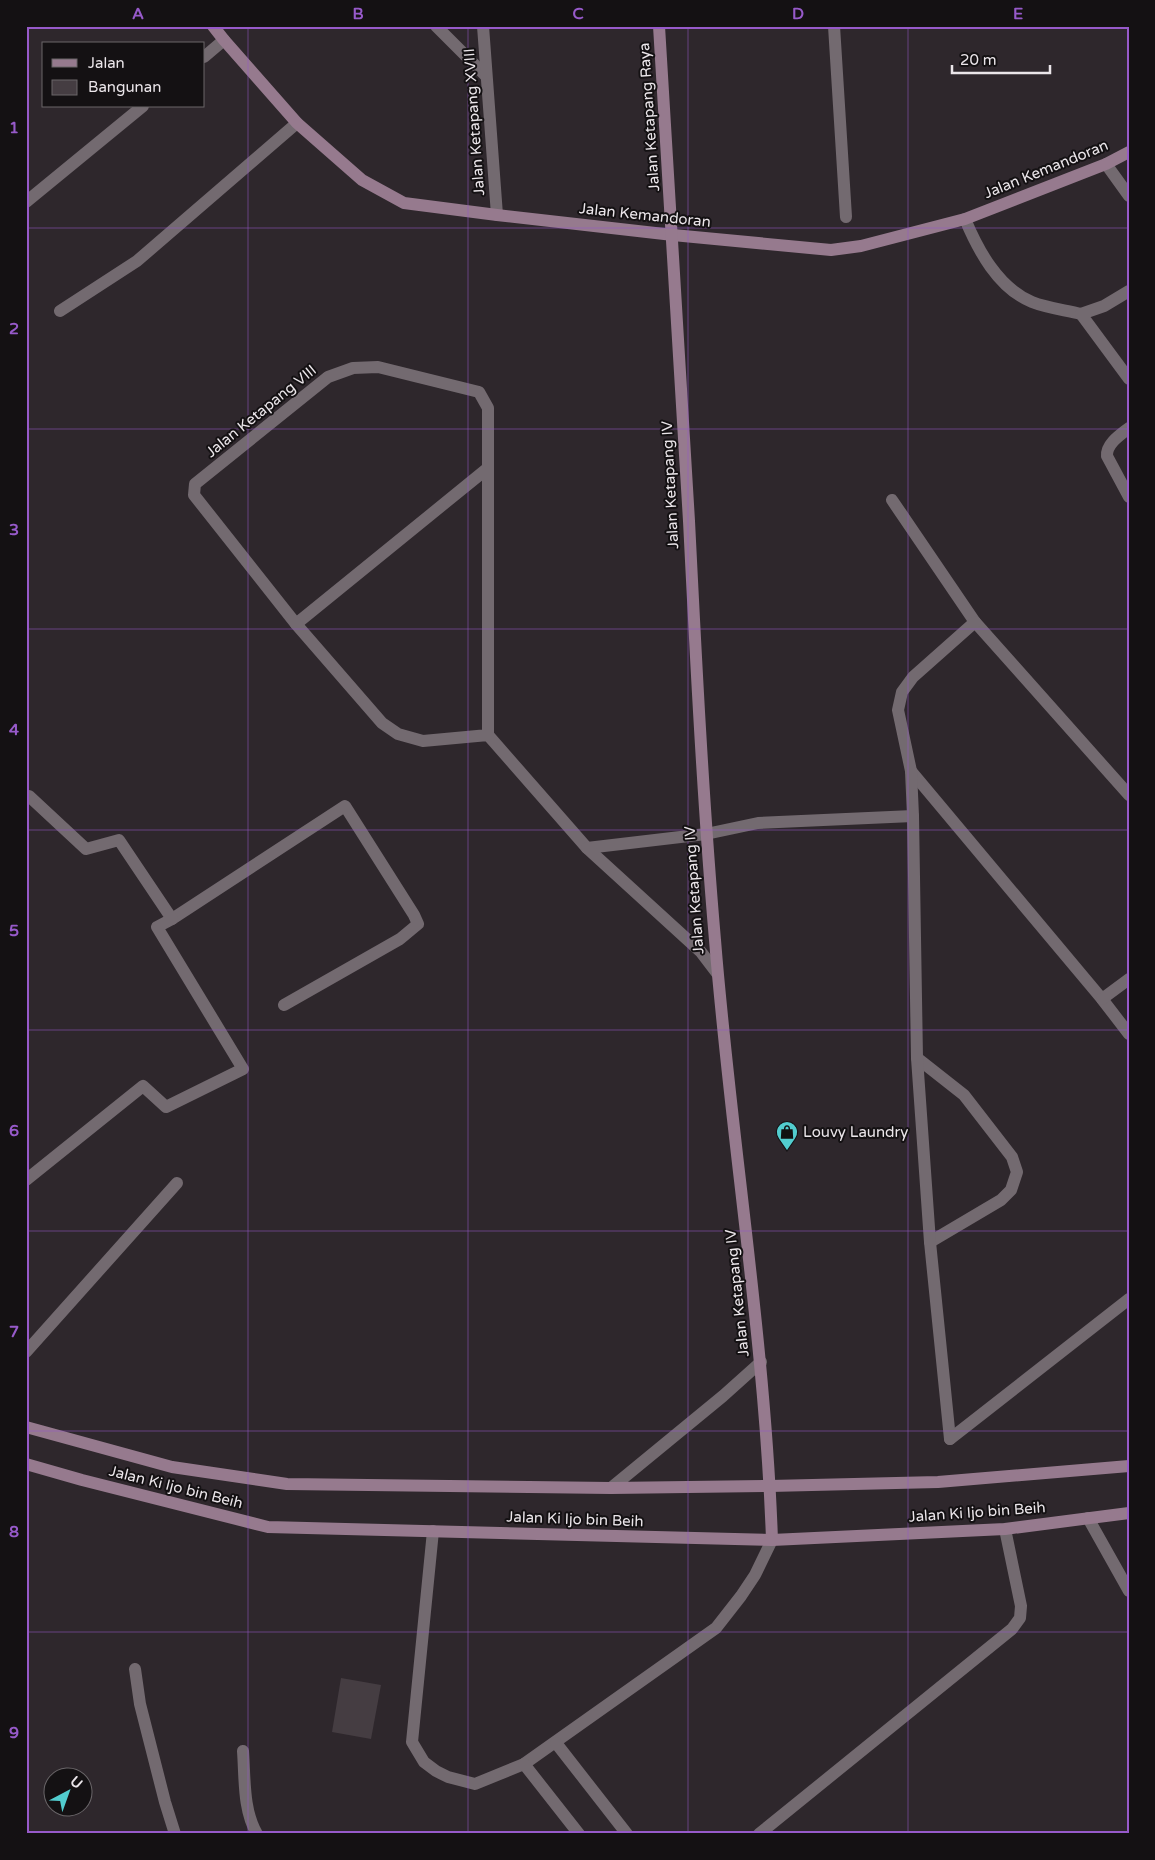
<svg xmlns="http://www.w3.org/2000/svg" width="1155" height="1860" font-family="'Varela Round',sans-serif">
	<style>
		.building { fill: #453d42 }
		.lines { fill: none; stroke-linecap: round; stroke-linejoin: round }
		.lane { stroke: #736a70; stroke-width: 12 }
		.street { stroke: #736a70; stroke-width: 12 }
		.secondary { stroke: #967a8e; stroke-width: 12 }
		.grid { fill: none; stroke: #975aca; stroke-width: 1; stroke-opacity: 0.55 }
		.labels { text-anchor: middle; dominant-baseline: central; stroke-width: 4; stroke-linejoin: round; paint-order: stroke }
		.street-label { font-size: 15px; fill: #ebe6ea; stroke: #141113 }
		.poi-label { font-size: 15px; fill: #ebe6ea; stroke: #141113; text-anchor: start }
		.neatline { fill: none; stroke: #975aca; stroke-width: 2 }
		.grid-label { font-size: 16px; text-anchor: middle; font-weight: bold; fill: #975aca }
	</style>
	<rect width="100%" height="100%" fill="#2e272c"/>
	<polygon class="building" points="341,1678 381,1685 371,1739 332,1732"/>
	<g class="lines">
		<g class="lane">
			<polyline points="172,919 345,806 414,915 418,924 400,939 284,1005"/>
			<polyline points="26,1180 143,1086 166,1107 243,1069 157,927 172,919 119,840 86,849 29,796"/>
		</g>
		<g class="street">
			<polyline points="436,26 486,76"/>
			<polyline points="483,26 497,215"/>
			<polyline points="834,26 846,217"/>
			<polyline points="204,57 224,40"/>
			<polyline points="1106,164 1129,196"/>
			<polyline points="26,202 143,106"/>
			<path d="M965 219C978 250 998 288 1032 302 1047 308 1065 310 1081 314"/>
			<polyline points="1129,291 1104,306 1081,314 1129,379"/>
			<polyline points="60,311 137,261 297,123"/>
			<path d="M1129 428C1120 435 1106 444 1107 456L1129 497"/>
			<polyline points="892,500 975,622 1129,795"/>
			<polyline points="296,624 488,468"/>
			<polyline points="488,735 488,408 479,392 378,367 353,368 328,377 195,484 194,495 296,624 382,723 398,734 423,741 488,735 587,848 706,834 758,823 913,816"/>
			<polyline points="911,771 1102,999 1129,1034"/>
			<polyline points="587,848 701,952 717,973"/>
			<polyline points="1102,999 1129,979"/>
			<polyline points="917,1058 964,1095 1012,1157 1017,1172 1011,1190 1001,1200 930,1242"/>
			<polyline points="26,1352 177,1183"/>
			<polyline points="950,1439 930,1242 917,1058 913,816 911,771 898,710 902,692 913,677 975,622"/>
			<polyline points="950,1439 1129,1299"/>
			<polyline points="611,1488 723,1396 761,1362"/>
			<polyline points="1088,1518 1129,1591"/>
			<polyline points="433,1531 412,1742 424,1762 436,1771 448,1777 475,1784 524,1764 716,1628 741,1596 755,1575 772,1540"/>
			<polyline points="135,1669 140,1704 165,1802 175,1834"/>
			<polyline points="556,1743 627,1834"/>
			<path d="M243 1751C245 1779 243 1810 257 1834"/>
			<polyline points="524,1764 579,1834"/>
			<polyline points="759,1834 1012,1629 1020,1618 1021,1606 1005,1529"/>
		</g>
		<g class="secondary">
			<polyline points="213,26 224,40 297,123 362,180 404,203 497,215 673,235 831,250 861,246 965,219 1106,164 1129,152"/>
			<path d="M659 26C670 191 680 356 689 521 696 661 703 801 715 940 731 1141 765 1339 772 1540"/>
			<polyline points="26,1427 172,1467 287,1484 611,1488 770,1486 938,1482 1129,1466"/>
			<polyline points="26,1464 82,1480 268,1527 772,1540 1005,1529 1129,1513"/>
		</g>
	</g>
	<path class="grid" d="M248 26V1834M468 26V1834M688 26V1834M908 26V1834M26 228H1129M26 429H1129M26 629H1129M26 830H1129M26 1030H1129M26 1231H1129M26 1431H1129M26 1632H1129"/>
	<defs>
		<g id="shop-pin" transform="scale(1.125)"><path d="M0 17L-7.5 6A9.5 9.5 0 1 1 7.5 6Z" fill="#52cdcf" stroke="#141113"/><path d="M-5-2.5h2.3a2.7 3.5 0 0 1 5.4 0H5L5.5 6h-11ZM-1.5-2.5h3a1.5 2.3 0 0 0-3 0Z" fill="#111"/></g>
	</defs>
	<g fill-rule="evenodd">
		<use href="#shop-pin" x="787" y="1132"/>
	</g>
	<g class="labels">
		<g class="street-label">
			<text transform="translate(649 117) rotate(-94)">Jalan Ketapang Raya</text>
			<text transform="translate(474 122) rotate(-94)">Jalan Ketapang XVIII</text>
			<text transform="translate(1046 169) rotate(-22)">Jalan Kemandoran</text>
			<text transform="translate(645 215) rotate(6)">Jalan Kemandoran</text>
			<text transform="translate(261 411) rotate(-39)">Jalan Ketapang VIII</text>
			<text transform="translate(670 485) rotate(-93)">Jalan Ketapang IV</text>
			<text transform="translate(694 890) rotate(-94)">Jalan Ketapang IV</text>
			<text transform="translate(737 1293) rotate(-96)">Jalan Ketapang IV</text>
			<text transform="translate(176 1487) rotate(14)">Jalan Ki Ijo bin Beih</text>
			<text transform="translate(977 1512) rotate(-4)">Jalan Ki Ijo bin Beih</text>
			<text transform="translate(575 1519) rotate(2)">Jalan Ki Ijo bin Beih</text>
		</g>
		<g class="poi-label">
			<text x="803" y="1132">Louvy Laundry</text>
		</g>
	</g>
	<rect width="1155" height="1860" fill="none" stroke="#141113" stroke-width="55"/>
	<rect x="42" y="42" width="162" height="65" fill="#141113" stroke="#6a6669"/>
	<rect x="52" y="59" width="25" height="8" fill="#967a8e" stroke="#6a6669"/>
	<text x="88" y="68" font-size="15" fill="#ebe6ea">Jalan</text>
	<rect x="52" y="80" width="25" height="15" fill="#453d42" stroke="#6a6669"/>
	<text x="88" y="92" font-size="15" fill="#ebe6ea">Bangunan</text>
	<g transform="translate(68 1792) rotate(41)"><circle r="24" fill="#141113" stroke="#6a6669"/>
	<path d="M0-4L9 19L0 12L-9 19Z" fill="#52cdcf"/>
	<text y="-8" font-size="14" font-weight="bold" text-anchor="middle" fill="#ebe6ea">U</text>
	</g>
	<path d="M952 65v8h98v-8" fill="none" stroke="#ebe6ea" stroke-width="2.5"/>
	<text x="960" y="65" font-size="15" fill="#ebe6ea" stroke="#141113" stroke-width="4" paint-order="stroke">20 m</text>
	<rect x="28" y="28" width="1100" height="1804" class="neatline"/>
	<g class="grid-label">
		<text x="138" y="19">A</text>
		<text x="358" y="19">B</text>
		<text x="578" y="19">C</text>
		<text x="798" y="19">D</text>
		<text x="1018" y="19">E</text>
		<text x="14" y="133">1</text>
		<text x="14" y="334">2</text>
		<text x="14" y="535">3</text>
		<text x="14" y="735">4</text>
		<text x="14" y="936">5</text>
		<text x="14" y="1136">6</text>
		<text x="14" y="1337">7</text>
		<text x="14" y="1537">8</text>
		<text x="14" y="1738">9</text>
	</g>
</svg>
